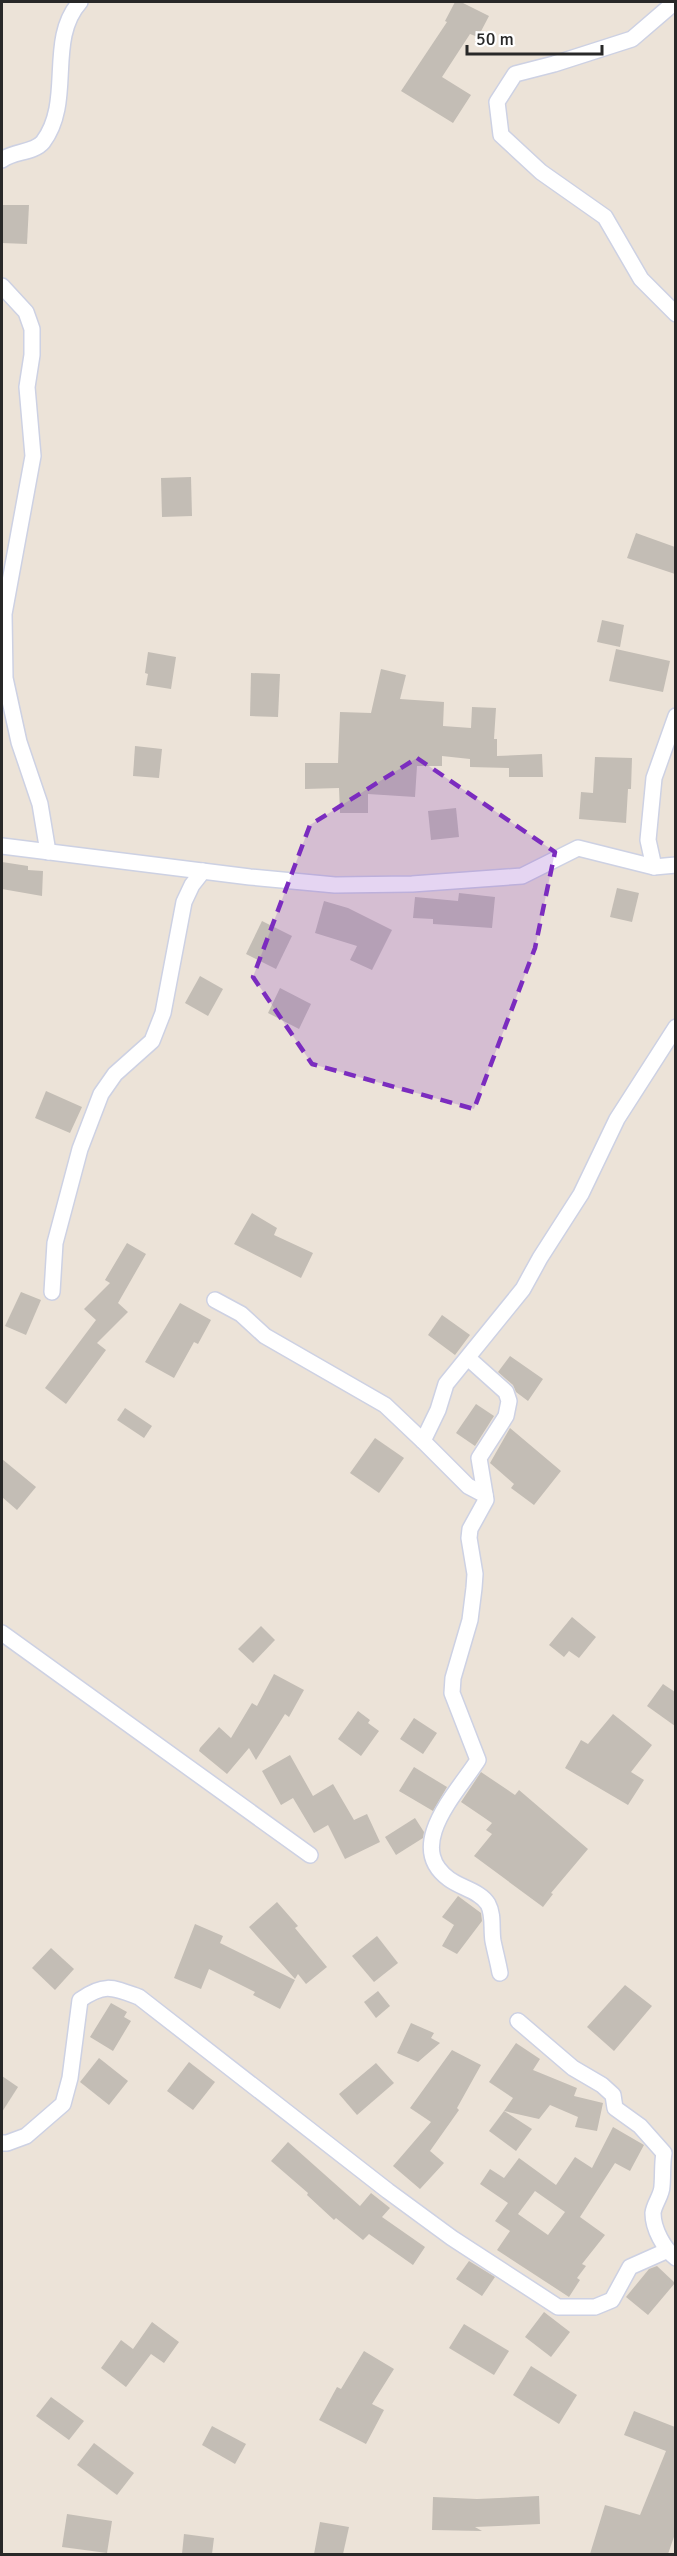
<svg xmlns="http://www.w3.org/2000/svg" width="677" height="2556" font-family="Signika,sans-serif">
	<style>
		.building { fill: #c3bdb5; fill-rule: evenodd }
		.lines { fill: none; stroke-linecap: round; stroke-linejoin: round }
		.minor-casing { stroke: #cdd1e3; stroke-width: 18 }
		.minor { stroke: #fff; stroke-width: 15 }
		.marked { fill: #7b2cbf; fill-opacity: 0.2; stroke: #7b2cbf; stroke-width: 4.5; stroke-dasharray: 12 8; stroke-linejoin: round }
	</style>
	<rect width="100%" height="100%" fill="#ece3d8"/>
	<g class="building">
		<polygon points="455,2 461,2 489,16 478,37 470,34 442,77 471,95 453,123 401,91 447,22 445,21"/>
		<polygon points="2,205 29,205 27,244 2,243"/>
		<polygon points="191,477 192,516 162,517 161,478"/>
		<polygon points="636,533 675,547 675,574 627,558"/>
		<polygon points="602,620 624,625 620,647 597,642"/>
		<polygon points="616,649 670,661 663,692 609,681"/>
		<polygon points="148,652 176,657 171,689 146,685 148,674 145,673"/>
		<polygon points="381,669 406,675 400,699 444,702 443,726 471,728 472,707 496,708 494,739 497,739 497,756 542,754 543,777 509,777 509,768 470,767 470,759 442,756 442,766 417,766 415,797 368,794 368,813 340,813 339,788 305,789 305,763 338,763 340,712 371,713"/>
		<polygon points="251,673 280,674 278,717 250,716"/>
		<polygon points="135,746 162,749 159,778 133,776"/>
		<polygon points="595,757 632,758 631,789 628,789 626,823 579,819 581,792 593,793"/>
		<polygon points="456,808 459,837 431,840 428,811"/>
		<polygon points="2,862 28,866 28,870 43,871 42,896 2,889"/>
		<polygon points="617,888 639,893 632,922 610,917"/>
		<polygon points="459,893 495,897 492,928 433,924 433,919 413,918 415,897 458,901"/>
		<polygon points="324,901 348,908 392,930 372,970 350,960 357,946 315,933"/>
		<polygon points="262,921 292,936 276,969 246,954"/>
		<polygon points="200,976 223,989 208,1016 185,1003"/>
		<polygon points="280,988 311,1004 299,1029 268,1013"/>
		<polygon points="46,1091 82,1107 70,1133 35,1118"/>
		<polygon points="252,1213 277,1228 274,1235 313,1253 301,1278 234,1244"/>
		<polygon points="127,1243 146,1254 118,1303 128,1312 97,1343 106,1350 66,1404 45,1388 96,1320 84,1309 110,1283 105,1280"/>
		<polygon points="21,1292 41,1300 26,1335 5,1326"/>
		<polygon points="180,1303 211,1320 198,1344 194,1342 174,1378 145,1362"/>
		<polygon points="442,1315 470,1335 455,1355 428,1335"/>
		<polygon points="510,1356 543,1379 528,1401 516,1392 513,1385 498,1372"/>
		<polygon points="476,1404 494,1416 475,1446 456,1433"/>
		<polygon points="125,1408 152,1426 144,1438 117,1420"/>
		<polygon points="510,1428 561,1471 534,1505 511,1488 514,1484 490,1463"/>
		<polygon points="375,1438 404,1458 379,1493 350,1473"/>
		<polygon points="2,1459 36,1487 17,1510 2,1497"/>
		<polygon points="572,1617 596,1637 579,1658 569,1651 564,1657 549,1645"/>
		<polygon points="261,1626 275,1640 253,1663 238,1649"/>
		<polygon points="274,1674 304,1690 289,1717 285,1714 256,1760 249,1748 227,1774 199,1751 200,1748 219,1727 231,1738 252,1703 257,1706"/>
		<polygon points="663,1684 675,1692 675,1726 647,1706"/>
		<polygon points="358,1711 370,1720 368,1723 379,1731 361,1756 338,1739"/>
		<polygon points="613,1714 652,1745 631,1772 644,1780 628,1805 565,1768 581,1740 588,1744"/>
		<polygon points="414,1718 437,1733 423,1754 400,1739"/>
		<polygon points="290,1755 313,1796 333,1784 354,1820 367,1814 380,1842 345,1859 328,1825 314,1833 293,1798 281,1805 262,1771"/>
		<polygon points="414,1767 447,1787 433,1811 399,1791"/>
		<polygon points="481,1772 515,1795 519,1790 588,1849 551,1893 553,1894 543,1907 474,1856 492,1834 486,1830 492,1823 461,1802"/>
		<polygon points="415,1818 424,1832 423,1838 396,1855 385,1837"/>
		<polygon points="458,1896 481,1913 482,1921 457,1954 442,1946 454,1925 442,1917"/>
		<polygon points="277,1902 298,1926 295,1928 327,1967 306,1984 298,1974 295,1979 249,1927"/>
		<polygon points="195,1924 223,1936 220,1943 295,1980 280,2009 253,1995 255,1992 209,1969 201,1989 174,1978"/>
		<polygon points="377,1936 398,1963 374,1982 352,1956"/>
		<polygon points="51,1948 74,1969 55,1990 32,1968"/>
		<polygon points="625,1985 652,2006 614,2051 587,2027"/>
		<polygon points="378,1991 390,2006 376,2018 364,2002"/>
		<polygon points="111,2003 127,2012 124,2017 131,2021 113,2051 90,2037"/>
		<polygon points="411,2023 434,2033 431,2038 440,2043 418,2062 397,2053"/>
		<polygon points="516,2043 540,2059 533,2070 577,2088 574,2096 603,2103 597,2131 575,2127 578,2117 550,2105 539,2119 504,2111 513,2098 489,2082"/>
		<polygon points="452,2050 481,2065 457,2108 459,2110 430,2151 444,2163 420,2189 393,2166 431,2122 410,2108"/>
		<polygon points="99,2058 128,2081 109,2105 80,2082"/>
		<polygon points="189,2062 215,2082 193,2110 167,2091"/>
		<polygon points="376,2063 394,2083 357,2115 339,2094"/>
		<polygon points="2,2076 18,2087 2,2112"/>
		<polygon points="504,2111 532,2129 516,2151 489,2131"/>
		<path d="M613 2127 644 2145 630 2171 615 2163 580 2217 605 2235 582 2264 586 2266 577 2278 580 2280 569 2297 497 2250 510 2231 495 2221 508 2203 480 2184 490 2169 504 2178 519 2158 556 2185 575 2157 592 2168ZM535 2191 565 2212 548 2235 518 2214Z"/>
		<polygon points="288,2142 360,2206 371,2193 390,2208 382,2217 425,2247 413,2265 369,2234 363,2240 336,2218 334,2220 307,2195 308,2193 271,2161"/>
		<polygon points="469,2261 495,2277 482,2296 456,2279"/>
		<polygon points="657,2266 675,2283 648,2315 626,2297 649,2269"/>
		<polygon points="544,2312 570,2332 551,2357 525,2337"/>
		<polygon points="152,2322 179,2342 164,2363 151,2354 126,2387 101,2368 121,2340 133,2349"/>
		<polygon points="464,2324 509,2351 494,2375 449,2348"/>
		<polygon points="364,2351 394,2369 372,2404 384,2410 366,2444 319,2420 337,2387 341,2389"/>
		<polygon points="531,2366 577,2395 559,2424 513,2395"/>
		<polygon points="51,2397 84,2421 69,2440 36,2416"/>
		<polygon points="634,2411 675,2427 675,2534 668,2554 590,2554 605,2505 640,2515 666,2451 624,2435"/>
		<polygon points="212,2426 246,2444 235,2464 202,2445"/>
		<polygon points="94,2443 134,2473 117,2495 77,2465"/>
		<polygon points="539,2496 540,2524 475,2527 482,2531 432,2530 433,2497 477,2499"/>
		<polygon points="67,2514 112,2521 107,2553 62,2547"/>
		<polygon points="320,2522 349,2527 343,2554 314,2554"/>
		<polygon points="184,2534 214,2538 212,2554 182,2554"/>
	</g>
	<g class="lines">
		<g class="minor-casing">
			<g id="minor">
				<polyline points="675,2 632,39 554,64 515,74 497,102 501,135 541,172 605,217 641,279 676,314"/>
				<path d="M2 160C13 151 34 153 43 142 74 101 46 40 80 2"/>
				<polyline points="2,286 26,312 32,329 32,355 27,387 33,456 4,614 5,678 19,742 40,804 48,852"/>
				<polyline points="2,846 250,877 335,885 412,884 522,876 578,848 654,867 676,865"/>
				<polyline points="654,867 648,840 654,778 676,716"/>
				<polyline points="52,1292 55,1243 80,1149 101,1094 115,1074 152,1041 163,1013 184,902 192,885 203,871"/>
				<polyline points="215,1300 241,1314 265,1336 385,1405 423,1441"/>
				<path d="M468 1358 506 1392 509 1401 506 1416 479 1458 486 1500 470 1529 469 1538 475 1574 474 1588 470 1620 453 1678 452 1693 478 1760C457 1793 404 1846 449 1879 461 1888 480 1891 488 1904 494 1915 491 1929 493 1941 495 1951 498 1962 500 1973"/>
				<polyline points="485,1495 468,1486 423,1441 438,1410 446,1384 523,1289 540,1258 581,1194 617,1119 676,1027"/>
				<polyline points="2,1633 310,1855"/>
				<path d="M518 2021 573 2068 602 2085 613 2095 615 2108 640 2126 664 2153C662 2164 663 2175 662 2186 662 2195 654 2204 653 2213 653 2229 664 2249 676 2258"/>
				<path d="M2 2143H7L26 2136 63 2104 70 2078 80 2000C104 1983 112 1987 139 1997L388 2191 452 2238 558 2307H595L612 2300 630 2267 666 2251"/>
			</g>
		</g>
		<use href="#minor" class="minor"/>
	</g>
	<path class="marked" d="M417 758 555 852 535 948 474 1109 312 1064 253 977 310 825Z"/>
	<rect width="677" height="2556" fill="none" stroke="#282828" stroke-width="6"/>
	<path d="M467 45v9h135v-9" fill="none" stroke="#282828" stroke-width="3"/>
	<text x="476" y="45" font-size="18" fill="#282828" stroke="#ffffff" stroke-width="4.5" paint-order="stroke">50 m</text>
</svg>
